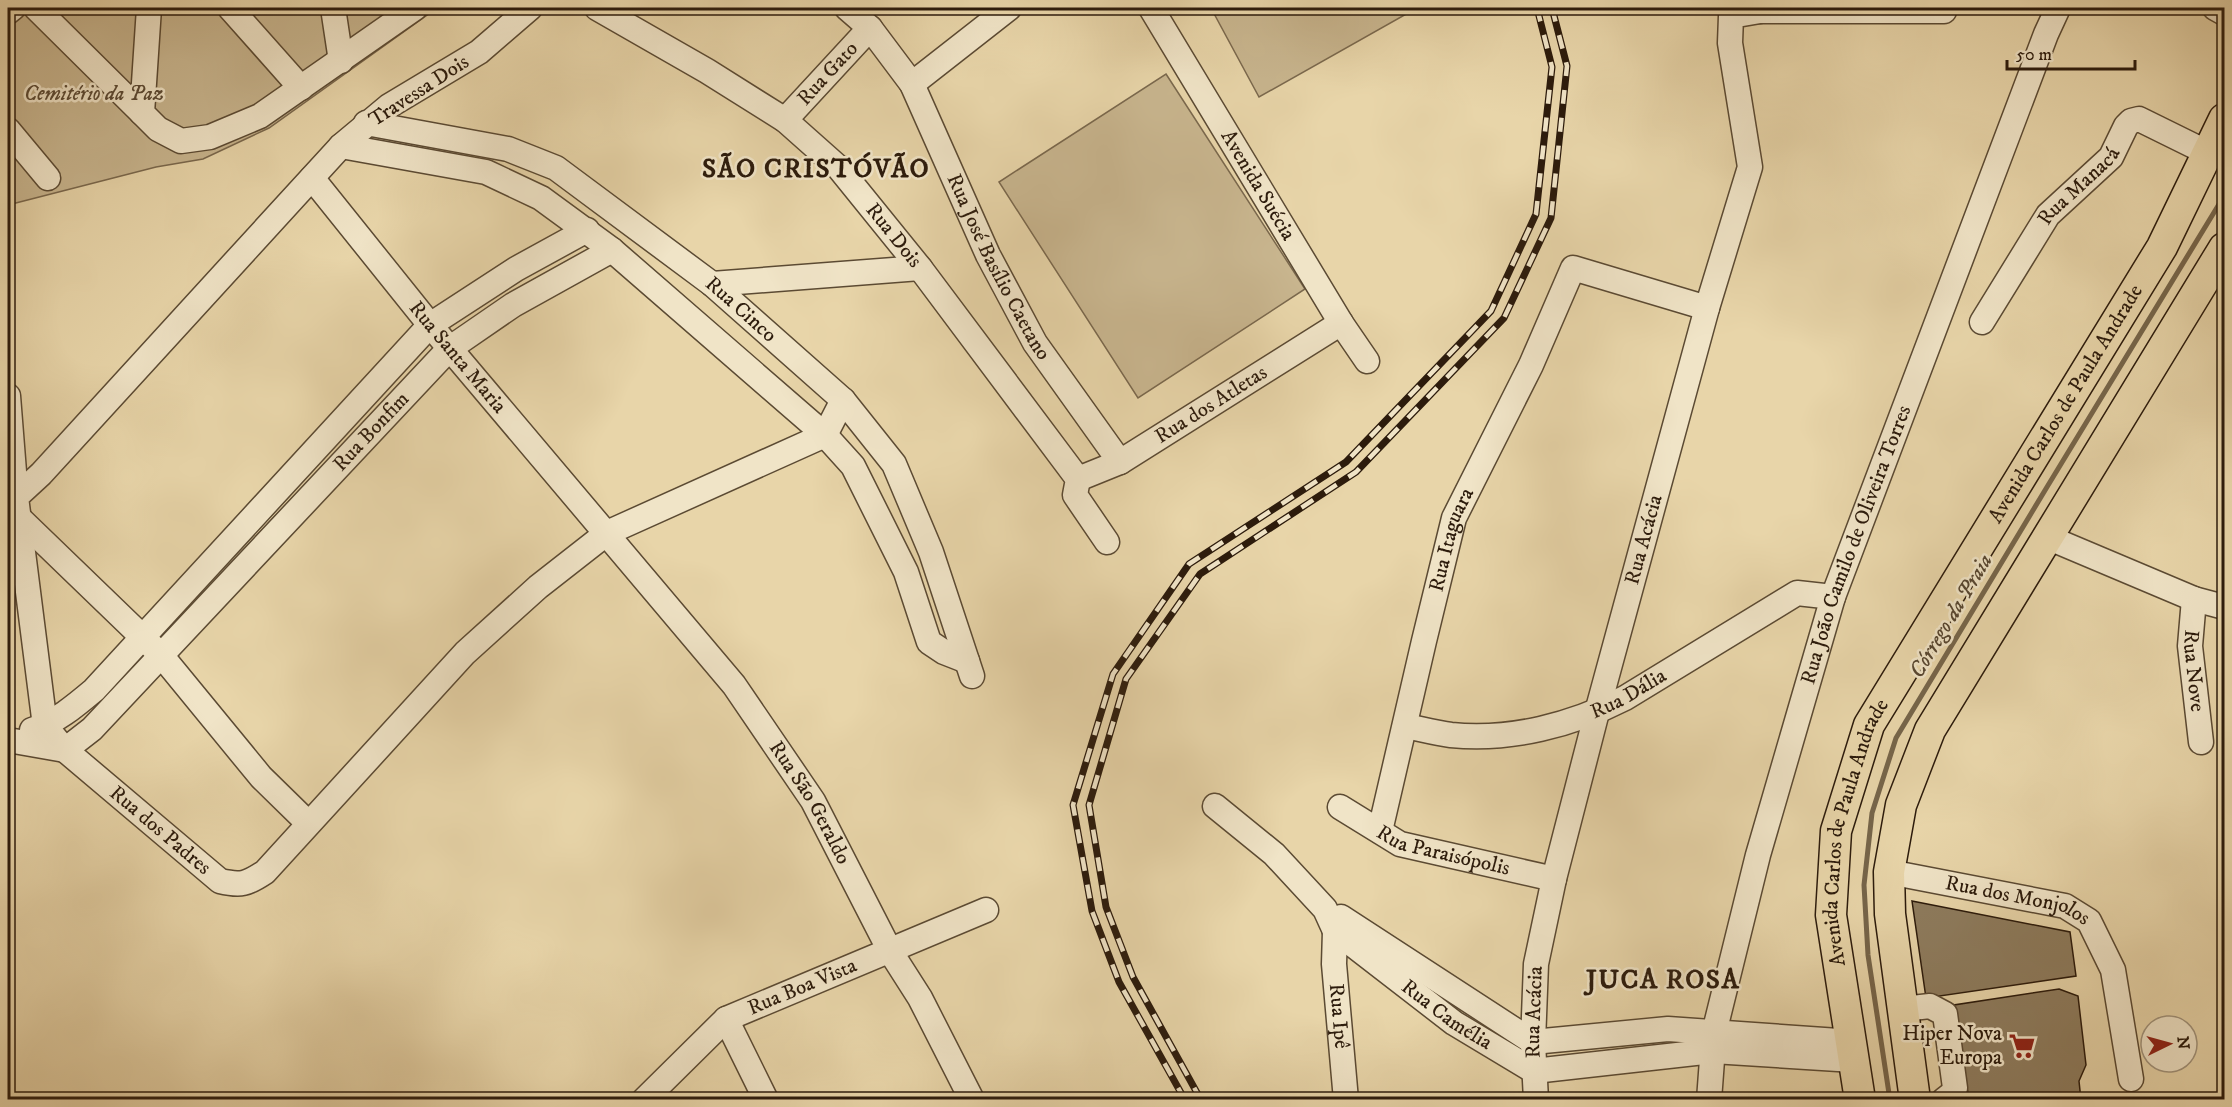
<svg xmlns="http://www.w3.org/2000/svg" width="2232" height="1107" font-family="'IM FELL DW Pica',serif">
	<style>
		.green { fill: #c8b58e; stroke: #7a684d; stroke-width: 1.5 }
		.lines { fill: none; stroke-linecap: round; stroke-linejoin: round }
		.stream { stroke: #76654a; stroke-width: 5 }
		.building { fill: #8e7c5e; stroke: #2c1b0c; stroke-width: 1.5 }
		.minor-casing { stroke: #5b4a33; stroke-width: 27 }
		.major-casing { stroke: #2c1b0c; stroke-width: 33 }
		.minor { stroke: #f0e4c7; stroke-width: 24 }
		.major { stroke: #e8d5a9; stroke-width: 30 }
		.rail-casing { stroke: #2c1b0c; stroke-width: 7 }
		.rail { stroke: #f0e4c7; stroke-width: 4.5; stroke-dasharray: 14; stroke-linecap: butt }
		.labels { text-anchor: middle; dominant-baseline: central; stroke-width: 5; stroke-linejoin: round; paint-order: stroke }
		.street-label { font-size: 21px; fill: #2c1b0c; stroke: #f0e4c7 }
		.park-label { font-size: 21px; font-style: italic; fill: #5b4933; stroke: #f0e4c7 }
		.poi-label { font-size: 21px; fill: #2c1b0c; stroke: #f0e4c7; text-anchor: end }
		.water-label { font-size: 22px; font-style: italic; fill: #574630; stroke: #f0e4c7 }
		.district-label { font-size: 27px; font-weight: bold; letter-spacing: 1.5px; fill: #2c1b0c; stroke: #f0e4c7 }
	</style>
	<rect width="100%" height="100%" fill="#e8d5a9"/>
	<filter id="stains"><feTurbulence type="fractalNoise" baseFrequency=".00333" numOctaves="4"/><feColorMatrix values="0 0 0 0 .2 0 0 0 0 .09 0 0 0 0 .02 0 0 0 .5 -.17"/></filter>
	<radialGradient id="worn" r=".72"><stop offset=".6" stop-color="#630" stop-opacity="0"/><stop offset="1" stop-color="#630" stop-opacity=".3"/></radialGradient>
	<g class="green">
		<polygon points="8,8 437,8 269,128 203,159 156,167 8,205"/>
		<polygon points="1211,8 1417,8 1259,97"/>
		<polygon points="1166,74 1305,289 1138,398 999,182"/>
	</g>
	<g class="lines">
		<polyline class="stream" points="1890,1100 1868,955 1864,885 1872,813 1896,738 2047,487 2224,196"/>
	</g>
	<g class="building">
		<polygon points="1912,901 2070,932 2076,976 1926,998"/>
		<polygon points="2059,989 2078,996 2086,1065 2079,1081 2081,1100 2026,1100 2026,1097 2011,1100 1969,1100 1954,1005"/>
	</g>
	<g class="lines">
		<g class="minor-casing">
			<g id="minor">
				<polyline points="36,8 142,113"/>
				<polyline points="149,8 142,113 158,129 181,141 210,137 260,116 415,8"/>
				<polyline points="230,8 301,88"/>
				<polyline points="333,8 341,61"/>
				<path id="s1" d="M530 8 479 52 389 106 341 146 41 474 16 497 45 726 65 750 220 881C241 886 247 884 265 872L465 653 538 587 607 533 825 435 843 400"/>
				<path id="s2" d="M597 8 707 71 785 120 839 168 920 268 1078 479 1075 495 1107 542"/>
				<path id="s3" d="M847 8 870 28 912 84 988 255 1035 343 1120 462"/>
				<path id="s4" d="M1151 8 1341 323 1367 361"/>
				<polyline points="2215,8 2224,13"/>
				<polyline points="1760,11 1944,11"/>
				<polyline points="8,12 13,8"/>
				<polyline points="912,84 1009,8"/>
				<path id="s5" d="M785 120 870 28"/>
				<path id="s6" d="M366 123 508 149 556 168 712 284 843 400 894 464 931 552 972 676"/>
				<polyline points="8,130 48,178"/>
				<polyline points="341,146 486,172 541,198 612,250 825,435 853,466 906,572 929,642 944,652 967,661"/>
				<path id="s7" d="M312 178 430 325 734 685 813 801 890 951 920 998 972 1100"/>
				<polyline points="712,284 920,268"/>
				<path id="s8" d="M1982 322 2048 215 2111 157 2126 126 2131 121 2139 119 2208 153"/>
				<polyline points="8,396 16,497"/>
				<path id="s9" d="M1078 479 1120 462 1341 323"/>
				<polyline points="18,517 161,655 261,777 308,823"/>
				<polyline points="2047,537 2194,599 2224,607"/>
				<path id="s10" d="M2194 599 2190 646 2201 742"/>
				<path id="s11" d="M1406 726C1421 729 1436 733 1451 735 1511 741 1572 725 1625 698L1797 593 1833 597"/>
				<path d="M32 730C56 722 75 706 94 690L430 325 516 269 587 230"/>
				<path id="s12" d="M8 740 65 750 92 729 449 349 513 305 612 250"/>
				<path id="s13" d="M1215 806 1274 854 1325 909 1335 931 1454 1023 1534 1071 1713 1051 1854 1060"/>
				<path id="s14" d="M1340 807 1400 844 1554 879"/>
				<path id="s15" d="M1380 831 1424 641 1454 518 1531 365 1573 268 1707 308"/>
				<path id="s16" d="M1889 872 2065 906 2089 921 2113 970 2131 1079"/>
				<polyline points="1341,917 1533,1042 1668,1029 1853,1042"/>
				<path id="s17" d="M1339 919 1335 931 1334 964 1346 1100"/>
				<polyline points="1903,1009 1930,1006 1945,1014 1955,1088 1953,1093 1944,1100"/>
				<polyline points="726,1019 766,1100"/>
				<path id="s18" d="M644 1100 726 1019 986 910"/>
				<path id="s19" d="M1536 1100 1533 1042 1536 964 1554 879 1597 712 1707 308 1750 167 1730 43 1731 16 1760 11 1762 8"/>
				<path id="s20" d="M1709 1100 1714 1033 1758 855 1833 597 2046 34 2058 8"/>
			</g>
		</g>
		<g class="major-casing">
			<g id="major">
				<path id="s21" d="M1860 1100 1831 915 1836 831 1869 725 2162 247 2224 119"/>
				<polyline points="1915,1100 1890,914 1889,872 1901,805 1930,730 2224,248"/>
			</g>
		</g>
		<use href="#minor" class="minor"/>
		<use href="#major" class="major"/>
		<g class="rail-casing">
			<g id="rail">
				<polyline points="1185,1100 1119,982 1092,911 1073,805 1113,674 1189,564 1346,462 1491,311 1536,214 1552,67 1537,8"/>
				<polyline points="1201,1100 1133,977 1106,907 1089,805 1126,679 1200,574 1356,472 1504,318 1551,218 1567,66 1552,8"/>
			</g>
		</g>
		<use href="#rail" class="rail"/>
	</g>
	<defs>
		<g id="supermarket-bare" transform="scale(2.07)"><path d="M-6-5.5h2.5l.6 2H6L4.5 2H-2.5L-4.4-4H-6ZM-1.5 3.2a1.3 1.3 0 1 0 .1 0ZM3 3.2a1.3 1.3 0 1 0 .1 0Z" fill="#8f2418" stroke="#f0e4c7" stroke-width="2.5" paint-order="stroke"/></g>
	</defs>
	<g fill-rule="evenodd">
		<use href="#supermarket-bare" x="2022" y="1046"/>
	</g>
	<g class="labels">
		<g class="street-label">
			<text stroke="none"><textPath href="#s5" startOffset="63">Rua Gato</textPath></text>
			<text transform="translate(419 91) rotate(-33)">Travessa Dois</text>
			<text stroke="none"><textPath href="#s4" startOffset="207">Avenida Suécia</textPath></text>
			<text stroke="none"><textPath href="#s8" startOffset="168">Rua Manacá</textPath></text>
			<text stroke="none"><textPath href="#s2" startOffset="378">Rua Dois</textPath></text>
			<text stroke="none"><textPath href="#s3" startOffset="303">Rua José Basílio Caetano</textPath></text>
			<text stroke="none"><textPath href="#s6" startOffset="429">Rua Cinco</textPath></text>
			<text stroke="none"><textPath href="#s7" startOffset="231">Rua Santa Maria</textPath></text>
			<text stroke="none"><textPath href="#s21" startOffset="759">Avenida Carlos de Paula Andrade</textPath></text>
			<text stroke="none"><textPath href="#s9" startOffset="153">Rua dos Atletas</textPath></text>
			<text stroke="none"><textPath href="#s12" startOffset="500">Rua Bonfim</textPath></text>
			<text stroke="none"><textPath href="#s19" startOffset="574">Rua Acácia</textPath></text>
			<text stroke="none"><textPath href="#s15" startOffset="300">Rua Itaguara</textPath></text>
			<text stroke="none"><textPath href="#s20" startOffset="576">Rua João Camilo de Oliveira Torres</textPath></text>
			<text stroke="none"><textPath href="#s10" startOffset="72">Rua Nove</textPath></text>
			<text stroke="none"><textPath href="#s11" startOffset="231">Rua Dália</textPath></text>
			<text stroke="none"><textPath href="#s7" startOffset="800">Rua São Geraldo</textPath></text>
			<text stroke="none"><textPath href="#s1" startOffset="1100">Rua dos Padres</textPath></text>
			<text stroke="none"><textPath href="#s21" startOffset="273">Avenida Carlos de Paula Andrade</textPath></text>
			<text stroke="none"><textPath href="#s14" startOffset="114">Rua Paraisópolis</textPath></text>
			<text stroke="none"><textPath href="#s16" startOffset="132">Rua dos Monjolos</textPath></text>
			<text stroke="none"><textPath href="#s18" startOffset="198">Rua Boa Vista</textPath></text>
			<text stroke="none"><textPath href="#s19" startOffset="88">Rua Acácia</textPath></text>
			<text stroke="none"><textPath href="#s13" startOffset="315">Rua Camélia</textPath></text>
			<text stroke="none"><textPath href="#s17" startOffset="98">Rua Ipê</textPath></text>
		</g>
		<g class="park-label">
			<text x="94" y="94">Cemitério da Paz</text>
		</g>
		<g class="poi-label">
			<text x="2002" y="1034">Hiper Nova<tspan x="2002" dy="24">Europa</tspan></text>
		</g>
		<g class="water-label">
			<text transform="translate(1951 616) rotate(-59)">Córrego da Praia</text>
		</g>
		<g class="district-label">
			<text x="816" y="169">SÃO CRISTÓVÃO</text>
			<text x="1663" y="980">JUCA ROSA</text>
		</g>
	</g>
	<rect width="2232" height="1107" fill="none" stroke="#e8d5a9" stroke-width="30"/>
	<rect x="9" y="9" width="2214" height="1089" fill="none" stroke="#2c1b0c" stroke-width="3"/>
	<rect x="15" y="15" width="2202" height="1077" fill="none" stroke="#2c1b0c" stroke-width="1.5"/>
	<g transform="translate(2169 1044) rotate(85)"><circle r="28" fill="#f0e4c7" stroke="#a2947c" stroke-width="1.5"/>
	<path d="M0-4.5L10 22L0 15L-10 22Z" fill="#8f2418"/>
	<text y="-9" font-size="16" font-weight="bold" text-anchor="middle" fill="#2c1b0c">N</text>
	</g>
	<path d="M2007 60v9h128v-9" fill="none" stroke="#2c1b0c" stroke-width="3"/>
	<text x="2016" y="60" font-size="18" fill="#2c1b0c" stroke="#f0e4c7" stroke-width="4.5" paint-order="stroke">50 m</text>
	<rect width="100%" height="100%" filter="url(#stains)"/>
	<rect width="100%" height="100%" fill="url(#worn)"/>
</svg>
